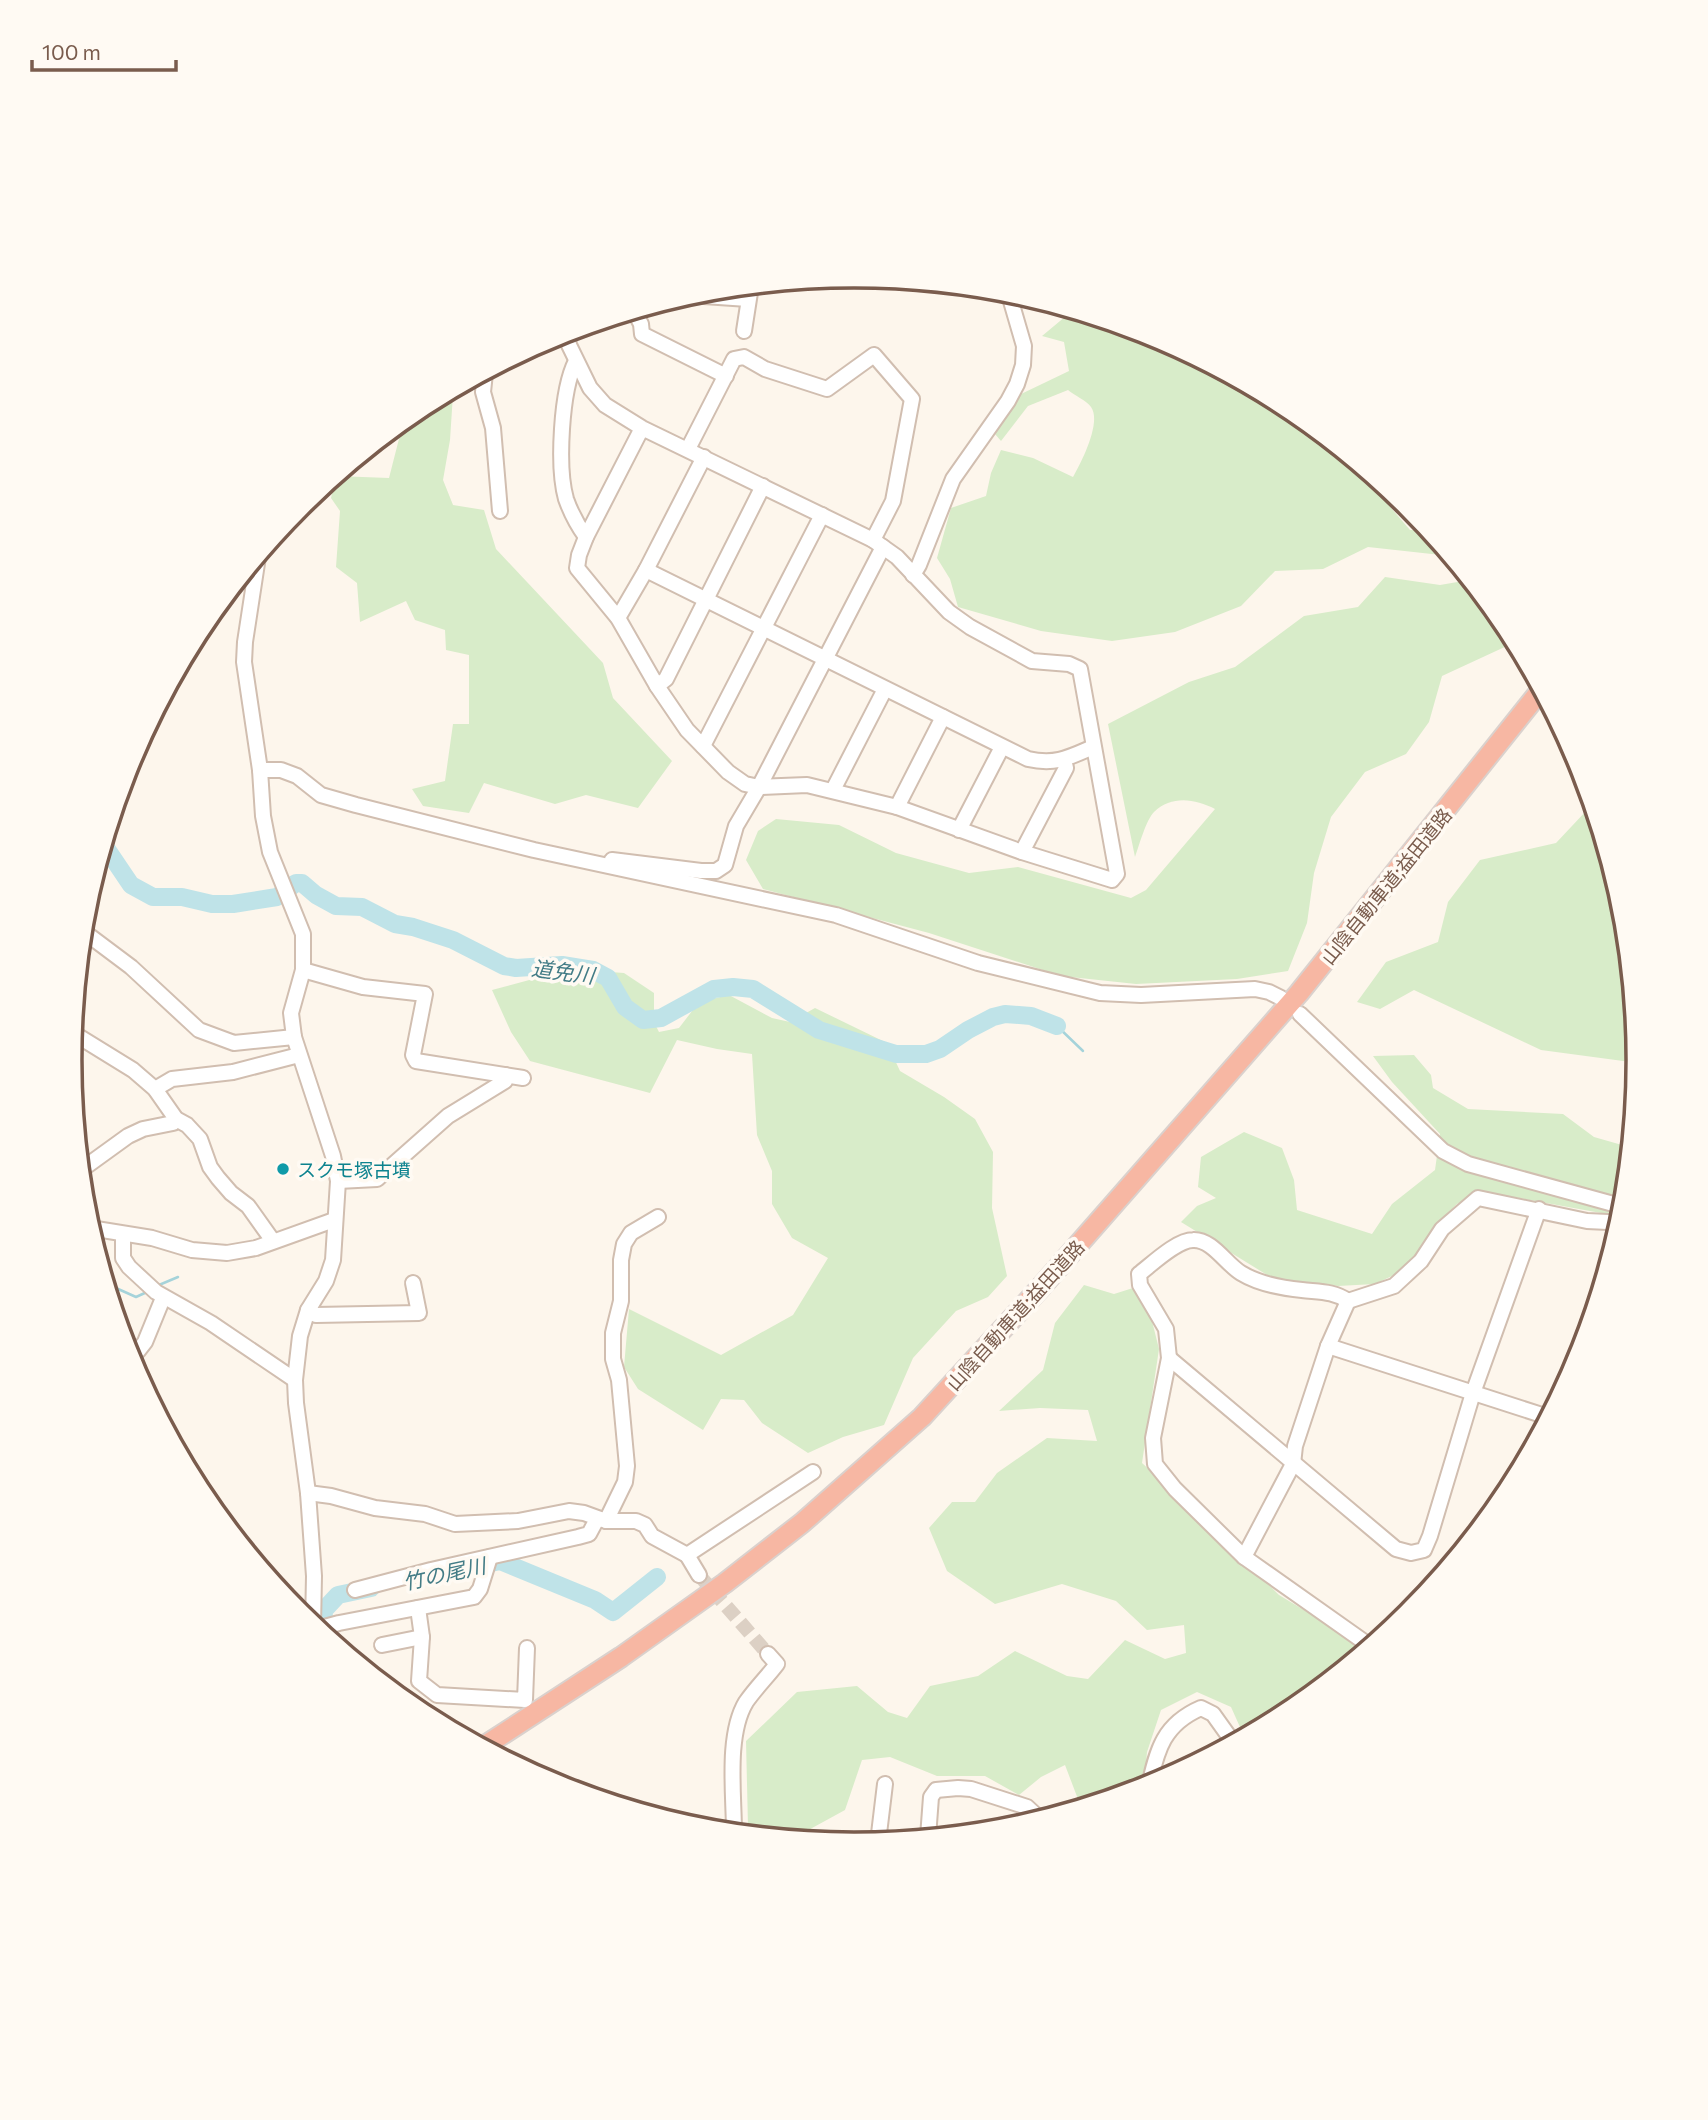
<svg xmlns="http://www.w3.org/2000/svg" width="1708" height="2120" font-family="Commissioner,'Noto Sans JP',sans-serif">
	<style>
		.green { fill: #d8ecc9 }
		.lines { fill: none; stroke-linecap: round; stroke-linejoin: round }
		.stream { stroke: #a5d3da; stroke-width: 2.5 }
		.river { stroke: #bfe3e8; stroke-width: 18 }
		.minor-tunnel { stroke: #dcd0c4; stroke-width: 14; stroke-dasharray: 14 7; stroke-linecap: butt }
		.minor-casing { stroke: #d1beb0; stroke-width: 18 }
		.highway-casing { stroke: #dad1cd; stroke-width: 23 }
		.minor { stroke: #fff; stroke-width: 14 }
		.highway { stroke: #f7b7a3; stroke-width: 19 }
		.culture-dot { fill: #0f9aa8; stroke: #fffaf3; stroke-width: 2.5 }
		.labels { text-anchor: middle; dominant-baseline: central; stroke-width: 7; stroke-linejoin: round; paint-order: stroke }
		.street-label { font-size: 19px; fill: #7a5c4d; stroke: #fffaf3 }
		.culture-label { font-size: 19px; fill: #0d838f; stroke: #fffaf3; text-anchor: start }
		.water-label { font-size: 21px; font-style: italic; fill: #437c86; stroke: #fffaf3 }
		.rim { fill: none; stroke: #7a5c4d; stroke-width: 3.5 }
	</style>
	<rect width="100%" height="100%" fill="#fdf6ec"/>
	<g class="green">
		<path d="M1072 311 1154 336 1290 408 1371 475 1373 487 1410 530H1429L1450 556 1368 547 1323 569 1275 571 1241 606 1175 632 1112 641 1041 631 958 607 950 579 937 558 951 508 986 496 991 473 1001 450 1033 458 1073 477C1081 463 1102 422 1091 407 1087 401 1074 395 1068 390L1028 406 1001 441 995 434 1019 395 1069 371 1064 342 1042 336Z"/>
		<polygon points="451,391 453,394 450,440 443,480 453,505 484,510 496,549 603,663 613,698 672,761 638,808 586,795 555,804 484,783 469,813 423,806 412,789 445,781 453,724 469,724 469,655 446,650 445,630 415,620 406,601 360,622 357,583 336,567 340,511 331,498 336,476 389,478 401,431 427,419 417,409"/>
		<path d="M1385 577 1440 585 1469 580 1506 625 1514 639 1509 645 1442 676 1429 722 1406 754 1365 772 1331 817 1314 873 1307 923 1288 971 1237 979 1136 984 1061 976 929 933 763 889 746 860 758 831 776 819 839 825 896 853 969 873 1018 867 1131 898 1146 890 1215 809C1195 799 1172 795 1154 812 1146 820 1139 846 1135 857L1108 724 1189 682 1235 667 1304 616 1358 607Z"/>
		<polygon points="1590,800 1623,907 1638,1063 1541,1050 1414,990 1380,1009 1357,1002 1386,962 1438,942 1448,902 1480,860 1556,843 1587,810"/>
		<polygon points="570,969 624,973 654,993 654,1022 659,1032 679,1028 699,1002 729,995 772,1018 790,1022 815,1008 887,1043 900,1071 944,1097 975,1119 993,1152 992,1208 1007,1276 988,1297 956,1311 913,1358 884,1425 843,1437 808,1453 762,1423 744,1400 721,1399 703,1430 638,1389 624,1367 629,1309 721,1355 793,1315 828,1258 792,1238 772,1204 772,1171 757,1135 752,1054 717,1049 677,1040 650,1093 530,1061 511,1032 492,990"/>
		<polygon points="1414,1055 1431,1075 1433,1088 1468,1109 1563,1114 1594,1137 1629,1147 1623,1213 1620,1224 1601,1213 1480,1191 1457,1204 1433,1227 1411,1267 1375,1284 1338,1286 1272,1278 1181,1222 1197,1206 1216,1198 1198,1187 1201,1157 1244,1132 1282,1148 1294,1180 1297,1210 1372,1234 1392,1204 1435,1170 1440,1134 1392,1082 1373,1056"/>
		<polygon points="1084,1285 1114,1294 1133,1288 1150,1313 1159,1349 1142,1463 1202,1518 1279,1595 1352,1639 1364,1650 1289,1712 1244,1736 1231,1707 1197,1692 1161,1710 1147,1752 1144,1785 1147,1786 1081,1807 1065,1765 1041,1777 1019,1795 985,1776 937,1776 890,1757 862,1760 845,1810 803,1833 748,1826 746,1741 797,1692 857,1686 888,1712 907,1718 930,1686 978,1676 1015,1651 1067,1676 1088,1679 1125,1640 1165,1659 1186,1653 1184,1625 1147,1630 1116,1601 1062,1584 995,1604 947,1571 929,1528 952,1502 975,1502 997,1473 1047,1438 1097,1441 1088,1410 1040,1408 999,1411 1043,1370 1055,1323"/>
	</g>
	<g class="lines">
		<g class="stream">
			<polyline points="1057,1026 1083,1051"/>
			<polyline points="107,1284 136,1297 147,1292"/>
			<polyline points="159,1285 178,1277"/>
		</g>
		<g class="river">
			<polyline points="104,845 131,885 153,897 182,897 212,904 233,904 277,897 296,883 302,883 316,895 336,906 362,907 395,924 413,927 453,940 504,966 516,968 562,965 593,970 608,978 625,1007 643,1020 661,1018 714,989 733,987 753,989 819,1030 896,1054 926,1054 940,1049 968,1030 993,1017 1005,1014 1031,1016 1057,1026"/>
			<polyline points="477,1566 500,1561 595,1600 613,1612 657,1577"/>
			<polyline points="323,1633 324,1610 338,1595 371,1588"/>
		</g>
		<polyline class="minor-tunnel" points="699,1575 768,1654"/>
		<g class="minor-casing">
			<g id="minor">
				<polyline points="689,295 748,299"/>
				<polyline points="634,311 641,324 642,334 726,376"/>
				<polyline points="744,331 751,286"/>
				<polyline points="567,332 569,345 590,388 605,405 642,428 873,540 897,557 949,612 970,627 1032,661 1069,664 1080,669 1117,874 1112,880 1022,852 897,807 807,785 759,787 745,784 728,772 687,730 657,686 618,618 577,568 579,555 586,537 642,428"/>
				<path d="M576 361C561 390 557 467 566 499 571 513 578 526 586 537"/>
				<polyline points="485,373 483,392 493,428 500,511"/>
				<polyline points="688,449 734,359 744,357 765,369 827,389 874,355 912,399 893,501 873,540"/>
				<polyline points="258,557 245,642 244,662 260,770 263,816 270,852 303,934 303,970 291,1013 294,1037 333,1156 338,1181 333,1260 326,1281 308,1310 300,1336 295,1380 296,1403 308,1493 314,1576 313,1626"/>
				<path d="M646 570 1028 759C1055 765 1068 758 1093 747"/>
				<polyline points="913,575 919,565 953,479 1008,401 1017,384 1023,365 1024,346 1008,291"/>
				<polyline points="618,618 646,570 704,457"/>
				<polyline points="657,686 666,679 763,486"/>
				<polyline points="703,746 822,515"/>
				<polyline points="260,770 281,770 297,776 321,795 356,805 534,850 836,915 978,963 1100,993 1141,995 1255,989 1269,992 1281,998"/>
				<polyline points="833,790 885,689"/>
				<polyline points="897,807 943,717"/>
				<polyline points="959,830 1002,747"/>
				<polyline points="1022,852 1066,768 1064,759"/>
				<polyline points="612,860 701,871 716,871 725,865 736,826 759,787 883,547"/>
				<polyline points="83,931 131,967 199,1030 234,1043 294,1037"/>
				<polyline points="303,970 363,987 425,994 413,1055 416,1061 523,1078"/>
				<polyline points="1300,1014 1443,1151 1468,1164 1617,1205 1623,1209"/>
				<polyline points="73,1033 133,1070 155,1089 176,1119 187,1125 200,1139 210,1167 218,1178 231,1193 248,1206 273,1241"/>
				<polyline points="155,1089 172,1079 233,1072 299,1055"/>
				<polyline points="81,1170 128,1136 143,1129 173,1123 176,1119"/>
				<polyline points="338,1181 377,1179 448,1116 505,1081 505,1075"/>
				<polyline points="90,1228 152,1238 192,1250 227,1253 256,1248 334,1220"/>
				<polyline points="123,1235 123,1258 129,1267 156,1292 211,1323 295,1380"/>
				<polyline points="308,1310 316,1315 419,1313 413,1283"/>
				<polyline points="1328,1346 1548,1417"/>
				<polyline points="127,1352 138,1351 145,1342 163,1298"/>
				<polyline points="1169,1358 1396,1549 1411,1553 1424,1550 1430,1536 1473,1393 1539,1209"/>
				<polyline points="308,1493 331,1496 375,1508 425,1514 455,1524 518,1521 569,1511 584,1513 606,1521 636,1521 645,1525 652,1536 687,1555 813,1472"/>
				<polyline points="606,1521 625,1482 627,1466 619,1380 613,1359 613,1333 621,1301 621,1260 624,1244 631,1233 658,1217"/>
				<polyline points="687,1555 699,1575"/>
				<polyline points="1244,1557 1293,1464 1295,1446 1328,1346 1348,1301"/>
				<polyline points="355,1590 431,1570 578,1537 589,1534 597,1519"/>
				<polyline points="418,1608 422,1637 419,1681 437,1695 525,1700 527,1648"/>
				<polyline points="317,1629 339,1623 474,1597 480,1589 490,1557"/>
				<polyline points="382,1645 422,1637"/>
				<path d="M1370 1646 1244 1557 1175 1489 1155 1464 1153 1438 1169 1358 1166 1329 1140 1285 1139 1274C1152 1264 1177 1240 1193 1240 1212 1239 1226 1264 1241 1273 1259 1284 1281 1288 1302 1290 1319 1292 1334 1291 1348 1301L1394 1286 1421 1261 1442 1229 1478 1198 1587 1221 1608 1222 1619 1227"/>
				<path d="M1149 1786C1157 1749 1164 1724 1201 1708L1213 1714 1233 1742"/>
				<polyline points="1002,1827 1005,1829"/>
				<path d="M734 1832C734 1795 726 1735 746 1702 755 1689 767 1677 777 1664L768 1654"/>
				<polyline points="928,1837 931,1797 936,1790 958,1788 971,1789 1027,1807 1040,1819"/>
				<polyline points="878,1842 885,1784"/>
			</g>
		</g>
		<g class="highway-casing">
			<polyline id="highway" points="483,1747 621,1657 725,1583 802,1523 922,1417 1042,1286 1299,993 1541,690"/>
		</g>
		<use href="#minor" class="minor"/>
		<use href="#highway" class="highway"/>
	</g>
	<circle class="culture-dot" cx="283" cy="1169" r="7"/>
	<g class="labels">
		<g class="street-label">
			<text transform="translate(1386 886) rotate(-51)">山陰自動車道;益田道路</text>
			<text transform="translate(1015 1315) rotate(-48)">山陰自動車道;益田道路</text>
		</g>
		<g class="culture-label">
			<text x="297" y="1169">スクモ塚古墳</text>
		</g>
		<g class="water-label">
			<text transform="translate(563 971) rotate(7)">道免川</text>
			<text transform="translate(444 1573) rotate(-12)">竹の尾川</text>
		</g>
	</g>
	<path d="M0 0H1708V2120H0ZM82 1060a772 772 0 1 1 1544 0a772 772 0 1 1-1544 0Z" fill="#fffaf3" fill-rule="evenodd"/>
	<path class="rim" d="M82 1060a772 772 0 1 1 1544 0a772 772 0 1 1-1544 0Z"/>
	<path d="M32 60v10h144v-10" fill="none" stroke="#7a5c4d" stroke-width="3.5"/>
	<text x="42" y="60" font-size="21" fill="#7a5c4d" stroke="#fffaf3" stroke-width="5" paint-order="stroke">100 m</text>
</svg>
